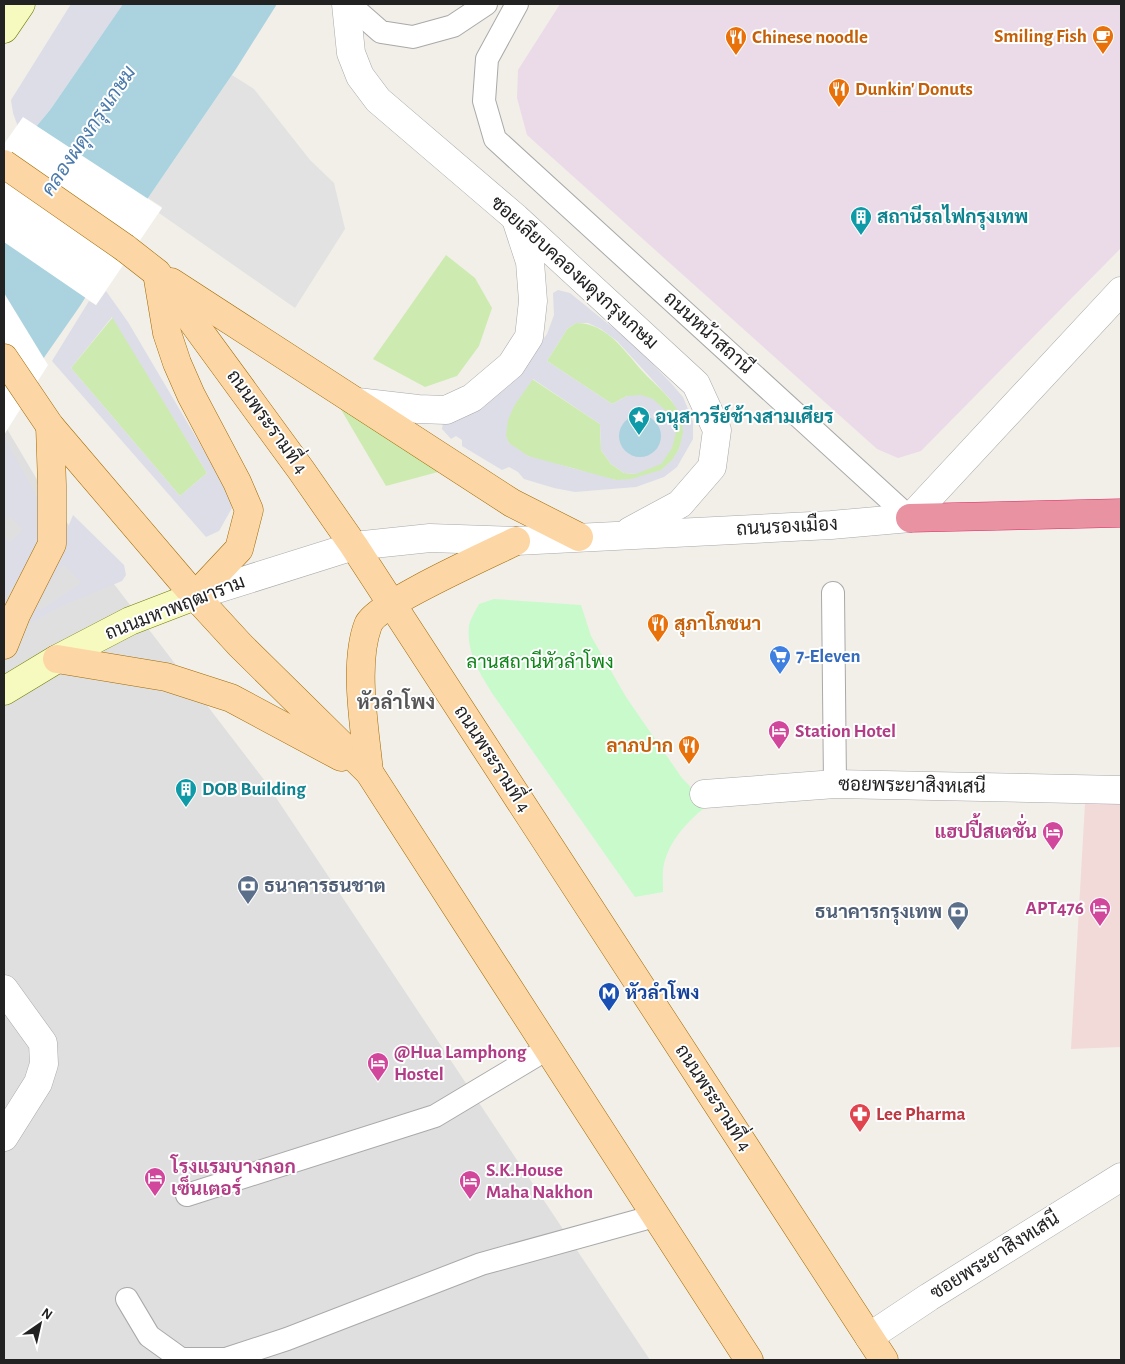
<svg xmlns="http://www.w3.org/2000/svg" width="1125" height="1364" font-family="'Alegreya Sans',Sarabun,sans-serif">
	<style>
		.residential { fill: #e0dfdf }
		.commercial { fill: #f2dad9 }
		.industrial { fill: #ebdbe8 }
		.grass { fill: #cdebb0 }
		.park { fill: #c8facc }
		.parking { fill: #e2e2e2 }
		.plaza { fill: #dddde8; fill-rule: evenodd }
		.water { fill: #aad3df }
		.pier { fill: #fff }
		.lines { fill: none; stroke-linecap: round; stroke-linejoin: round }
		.service-casing { stroke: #a9a9a9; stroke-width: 24 }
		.minor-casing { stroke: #a9a9a9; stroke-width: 29 }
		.tertiary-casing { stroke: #a9a9a9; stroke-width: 29 }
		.secondary-casing { stroke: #707d05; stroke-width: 29 }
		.primary-casing { stroke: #a06b00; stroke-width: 29 }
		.motorway-casing { stroke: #dc2a67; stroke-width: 29 }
		.service { stroke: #fff; stroke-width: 22 }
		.minor { stroke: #fff; stroke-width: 28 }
		.tertiary { stroke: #fff; stroke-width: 28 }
		.secondary { stroke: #f7fabf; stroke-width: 28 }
		.primary { stroke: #fcd6a4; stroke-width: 28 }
		.motorway { stroke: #e892a2; stroke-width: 28 }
		.primary-bridge-casing { stroke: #a06b00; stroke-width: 29; stroke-linecap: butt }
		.primary-bridge { stroke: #fcd6a4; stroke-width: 28 }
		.labels { text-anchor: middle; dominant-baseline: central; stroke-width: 4; stroke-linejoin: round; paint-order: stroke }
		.food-label { font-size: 19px; font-weight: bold; fill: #c56008; stroke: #fff; text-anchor: start }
		.culture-label { font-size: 19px; font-weight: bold; fill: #0d838f; stroke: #fff; text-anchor: start }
		.street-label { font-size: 19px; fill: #222; stroke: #fff }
		.shop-label { font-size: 19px; font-weight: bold; fill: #366cbe; stroke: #fff; text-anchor: start }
		.park-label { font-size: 19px; fill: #0c8416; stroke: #fff }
		.hotel-label { font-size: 19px; font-weight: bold; fill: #b23c85; stroke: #fff; text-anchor: start }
		.service-label { font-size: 19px; font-weight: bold; fill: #4e5e75; stroke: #fff; text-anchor: start }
		.transit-label { font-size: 19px; font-weight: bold; fill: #164399; stroke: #fff; text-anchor: start }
		.health-label { font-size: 19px; font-weight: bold; fill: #be3a42; stroke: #fff; text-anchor: start }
		.water-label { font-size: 20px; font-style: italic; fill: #4a7aab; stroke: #fff }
		.neighbourhood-label { font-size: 20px; font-weight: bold; fill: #555; stroke: #fff }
	</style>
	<rect width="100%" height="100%" fill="#f2efe9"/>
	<polygon class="residential" points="4,424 48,498 265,781 650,1360 4,1360"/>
	<polygon class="commercial" points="1085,803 1121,803 1121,1047 1071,1049"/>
	<polygon class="industrial" points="560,4 1121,4 1121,248 921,451 898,458 877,449 527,135 517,98 518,70"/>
	<g class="grass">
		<polygon points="446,255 475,278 492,308 479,346 457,376 425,387 373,359"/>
		<polygon points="113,317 207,473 180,496 71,368"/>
		<path d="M576 323C609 323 625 353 646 375 657 386 678 404 682 418 687 437 677 462 660 471 648 477 629 481 616 480 601 478 586 472 572 468 558 464 541 462 528 456 520 453 507 445 506 436 502 416 522 395 532 379L600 424 601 450 611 464 624 473 636 474 627 396 612 404 547 361 567 329Z"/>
		<polygon points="336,401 438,472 386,486"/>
	</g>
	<path class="park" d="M494 599 581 605 591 636 626 697 682 778 708 805C689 820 670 839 664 864 662 872 663 883 663 892L635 897 494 696C481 675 466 653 469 626 470 619 476 610 479 604Z"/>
	<polygon class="parking" points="232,75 254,89 310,160 334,183 345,229 295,308 159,213 162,207 148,198"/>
	<g class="plaza">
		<polygon points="71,4 123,4 50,110 30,134 22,138 13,113 11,100"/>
		<path d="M558 290 570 293 633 344 670 382 683 397 693 421V439L677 467 664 477 636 487 575 492 554 488 524 479 518 472 509 467 502 470 462 446V440L456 436 451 439 442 429 443 422 515 378 547 334 554 315 553 293ZM576 323H588L601 329 617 341 671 400 682 417 683 433 679 449 672 460 661 470 631 479 616 480 528 456 509 443 506 436 508 420 514 406 533 379 600 424 601 450 611 464 624 473 636 474 661 464 672 448 676 432 673 417 653 399 641 395 627 396 612 404 547 361 567 329Z"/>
		<path d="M106 291 128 322 223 483 229 497 232 508 219 531 206 537 52 361 89 301 96 305ZM112 317 207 473 180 496 71 368Z"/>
		<polygon points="4,437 37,497 45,548 4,597 4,536 10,542 23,529 10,516 4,522"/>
		<path d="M73 515 124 565 126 575 122 581 62 606 30 623 27 616 64 537ZM63 565 81 583 41 610 37 606 51 581Z"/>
	</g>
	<g class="water">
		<polygon points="123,4 277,4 236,69 148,198 80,306 4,415 4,178 30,134 50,110"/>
		<circle cx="640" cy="436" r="21"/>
	</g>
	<g class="pier">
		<polygon points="23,117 162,208 96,305 4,242 4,144"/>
		<polygon points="4,293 48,365 4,435"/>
	</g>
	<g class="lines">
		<g class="service-casing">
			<g id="service">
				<polyline points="349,4 381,32 413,37 453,26 486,4"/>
				<polyline points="517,4 487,59 484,101 495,139 910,518"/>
				<polyline points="833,593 835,784"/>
				<polyline points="187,1195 435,1116 547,1049"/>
				<polyline points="127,1299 149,1336 181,1359 226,1359 287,1339 481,1264 655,1216"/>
			</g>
		</g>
		<g class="minor-casing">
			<g id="minor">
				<polyline points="704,794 835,784 1121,790"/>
				<polyline points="4,989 43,1043 44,1064 38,1083 4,1137"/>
				<polyline points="869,1337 929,1297 1121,1177"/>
			</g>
		</g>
		<g class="tertiary-casing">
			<g id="tertiary">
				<polyline points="346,4 351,53 360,76 378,100 516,218 696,384 717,430 712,467 680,504 630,531"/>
				<polyline points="357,402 418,409 446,410 472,398 511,365 529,337 533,301 530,262 516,219"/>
				<polyline points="195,596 354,546 430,538 516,541 831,525 910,518 1121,291"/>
			</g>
		</g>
		<g class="secondary-casing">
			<g id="secondary">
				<polyline points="4,29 21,4"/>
				<polyline points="4,691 57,659 130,621 195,596"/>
			</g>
		</g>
		<g class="primary-casing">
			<g id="primary">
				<polyline points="125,248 157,273 301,470 354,546 884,1360"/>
				<polyline points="158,279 167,333 177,363 191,395 237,482 249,510 239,549 195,596"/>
				<polyline points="171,282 512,503 579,537"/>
				<polyline points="4,358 50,426 195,596 240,645 369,772 749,1360"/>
				<polyline points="4,645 16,615 52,544 52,485 50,426"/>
				<polyline points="57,659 166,677 231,698 341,757"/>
				<path d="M369 772C365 729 353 665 368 625 375 605 492 553 516 541"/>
			</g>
		</g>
		<g class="motorway-casing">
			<polyline id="motorway" points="910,518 1121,513"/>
		</g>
		<use href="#service" class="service"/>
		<use href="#minor" class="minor"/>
		<use href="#tertiary" class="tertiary"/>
		<use href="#secondary" class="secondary"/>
		<use href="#primary" class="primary"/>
		<use href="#motorway" class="motorway"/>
		<g class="primary-bridge-casing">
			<polyline id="primary-bridge" points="4,164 125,248"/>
		</g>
		<use href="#primary-bridge" class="primary-bridge"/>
	</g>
	<defs>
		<g id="cafe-pin" transform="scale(1.125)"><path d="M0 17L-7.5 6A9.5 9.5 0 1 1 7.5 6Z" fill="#e8710a" stroke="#fff"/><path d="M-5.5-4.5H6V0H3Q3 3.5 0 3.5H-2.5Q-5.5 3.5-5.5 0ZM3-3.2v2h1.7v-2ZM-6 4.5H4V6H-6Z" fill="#fff"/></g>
		<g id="restaurant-pin" transform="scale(1.125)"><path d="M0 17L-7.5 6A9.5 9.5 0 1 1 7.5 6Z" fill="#e8710a" stroke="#fff"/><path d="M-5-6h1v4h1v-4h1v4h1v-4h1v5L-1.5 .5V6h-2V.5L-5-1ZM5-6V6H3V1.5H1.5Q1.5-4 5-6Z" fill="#fff"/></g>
		<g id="building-pin" transform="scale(1.125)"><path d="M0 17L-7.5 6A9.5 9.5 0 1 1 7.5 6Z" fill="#0f9aa8" stroke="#fff"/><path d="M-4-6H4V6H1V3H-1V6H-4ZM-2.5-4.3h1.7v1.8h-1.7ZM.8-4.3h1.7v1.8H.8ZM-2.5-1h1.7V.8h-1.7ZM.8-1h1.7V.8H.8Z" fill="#fff"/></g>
		<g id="sight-pin" transform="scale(1.125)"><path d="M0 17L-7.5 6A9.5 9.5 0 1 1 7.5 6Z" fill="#0f9aa8" stroke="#fff"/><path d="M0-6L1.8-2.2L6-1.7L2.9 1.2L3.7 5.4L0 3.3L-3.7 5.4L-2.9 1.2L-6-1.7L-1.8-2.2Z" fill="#fff"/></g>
		<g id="supermarket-pin" transform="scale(1.125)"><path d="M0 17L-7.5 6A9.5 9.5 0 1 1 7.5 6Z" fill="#3f7fe0" stroke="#fff"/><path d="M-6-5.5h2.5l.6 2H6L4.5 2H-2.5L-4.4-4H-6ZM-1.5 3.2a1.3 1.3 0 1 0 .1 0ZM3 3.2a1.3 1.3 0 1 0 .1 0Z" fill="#fff"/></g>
		<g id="hotel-pin" transform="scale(1.125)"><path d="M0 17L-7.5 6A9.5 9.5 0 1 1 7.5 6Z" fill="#d1479c" stroke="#fff"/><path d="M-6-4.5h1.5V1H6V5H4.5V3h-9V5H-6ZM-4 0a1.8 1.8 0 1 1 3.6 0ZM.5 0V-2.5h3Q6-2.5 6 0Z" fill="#fff"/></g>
		<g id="bank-pin" transform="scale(1.125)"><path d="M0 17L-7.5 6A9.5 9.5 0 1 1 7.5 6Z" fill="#5c6f8a" stroke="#fff"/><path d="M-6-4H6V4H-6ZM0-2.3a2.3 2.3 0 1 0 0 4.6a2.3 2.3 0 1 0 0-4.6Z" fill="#fff"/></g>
		<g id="metro-pin" transform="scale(1.125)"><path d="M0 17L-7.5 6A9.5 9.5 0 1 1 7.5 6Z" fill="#1a4fb4" stroke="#fff"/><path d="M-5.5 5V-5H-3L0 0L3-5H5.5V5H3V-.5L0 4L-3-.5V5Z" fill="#fff"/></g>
		<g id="pharmacy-pin" transform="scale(1.125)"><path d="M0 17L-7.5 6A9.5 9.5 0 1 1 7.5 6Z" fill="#e0444e" stroke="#fff"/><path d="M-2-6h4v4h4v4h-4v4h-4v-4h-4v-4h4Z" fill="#fff"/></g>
	</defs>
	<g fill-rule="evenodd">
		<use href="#cafe-pin" x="1103" y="36"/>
		<use href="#restaurant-pin" x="736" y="37"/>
		<use href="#restaurant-pin" x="839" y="89"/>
		<use href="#building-pin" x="861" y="217"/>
		<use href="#sight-pin" x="639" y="417"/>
		<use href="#restaurant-pin" x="658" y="624"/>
		<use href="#supermarket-pin" x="780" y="656"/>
		<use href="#hotel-pin" x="779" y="731"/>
		<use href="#restaurant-pin" x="689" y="746"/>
		<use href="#building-pin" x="186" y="789"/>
		<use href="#hotel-pin" x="1053" y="832"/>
		<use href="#bank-pin" x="248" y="886"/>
		<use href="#hotel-pin" x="1100" y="908"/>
		<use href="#bank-pin" x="958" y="912"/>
		<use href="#metro-pin" x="609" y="993"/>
		<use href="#hotel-pin" x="378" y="1063"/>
		<use href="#pharmacy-pin" x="860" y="1114"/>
		<use href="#hotel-pin" x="155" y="1178"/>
		<use href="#hotel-pin" x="470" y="1181"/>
	</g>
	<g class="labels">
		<g class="food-label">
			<text x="1087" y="36" text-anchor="end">Smiling Fish</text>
			<text x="752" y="37">Chinese noodle</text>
			<text x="855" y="89">Dunkin' Donuts</text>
			<text x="674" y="624">สุภาโภชนา</text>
			<text x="673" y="746" text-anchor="end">ลาภปาก</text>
		</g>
		<g class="culture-label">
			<text x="877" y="217">สถานีรถไฟกรุงเทพ</text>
			<text x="655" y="417">อนุสาวรีย์ช้างสามเศียร</text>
			<text x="202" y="789">DOB Building</text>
		</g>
		<g class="street-label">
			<text transform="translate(574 273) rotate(42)">ซอยเลียบคลองผดุงกรุงเกษม</text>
			<text transform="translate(708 333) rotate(42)">ถนนหน้าสถานี</text>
			<text transform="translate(267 422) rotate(54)">ถนนพระรามที่ 4</text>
			<text transform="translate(787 527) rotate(-3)">ถนนรองเมือง</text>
			<text transform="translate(175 608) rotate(-21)">ถนนมหาพฤฒาราม</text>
			<text transform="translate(492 759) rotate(57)">ถนนพระรามที่ 4</text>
			<text transform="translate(912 786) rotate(1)">ซอยพระยาสิงหเสนี</text>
			<text transform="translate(713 1098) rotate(57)">ถนนพระรามที่ 4</text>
			<text transform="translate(995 1256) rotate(-32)">ซอยพระยาสิงหเสนี</text>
		</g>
		<g class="shop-label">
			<text x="796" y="656">7-Eleven</text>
		</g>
		<g class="park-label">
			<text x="540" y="662">ลานสถานีหัวลำโพง</text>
		</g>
		<g class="hotel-label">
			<text x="795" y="731">Station Hotel</text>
			<text x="1037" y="832" text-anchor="end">แฮปปี้สเตชั่น</text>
			<text x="1084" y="908" text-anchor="end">APT476</text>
			<text x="394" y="1052">@Hua Lamphong<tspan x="394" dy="22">Hostel</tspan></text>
			<text x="171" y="1167">โรงแรมบางกอก<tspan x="171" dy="22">เซ็นเตอร์</tspan></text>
			<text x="486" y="1170">S.K.House<tspan x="486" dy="22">Maha Nakhon</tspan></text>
		</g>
		<g class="service-label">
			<text x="264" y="886">ธนาคารธนชาต</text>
			<text x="942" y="912" text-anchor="end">ธนาคารกรุงเทพ</text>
		</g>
		<g class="transit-label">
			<text x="625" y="993">หัวลำโพง</text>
		</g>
		<g class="health-label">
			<text x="876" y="1114">Lee Pharma</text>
		</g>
		<g class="water-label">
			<text transform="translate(89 131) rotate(-56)">คลองผดุงกรุงเกษม</text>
		</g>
		<g class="neighbourhood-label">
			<text x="396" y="703">หัวลำโพง</text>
		</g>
	</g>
	<rect width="1125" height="1364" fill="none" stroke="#222222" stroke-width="10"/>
	<g transform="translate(40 1324) rotate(34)" stroke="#ffffff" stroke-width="4" paint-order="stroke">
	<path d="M0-4L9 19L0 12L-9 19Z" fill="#222222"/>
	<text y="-8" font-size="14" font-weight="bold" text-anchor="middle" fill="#222222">N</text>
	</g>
</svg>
